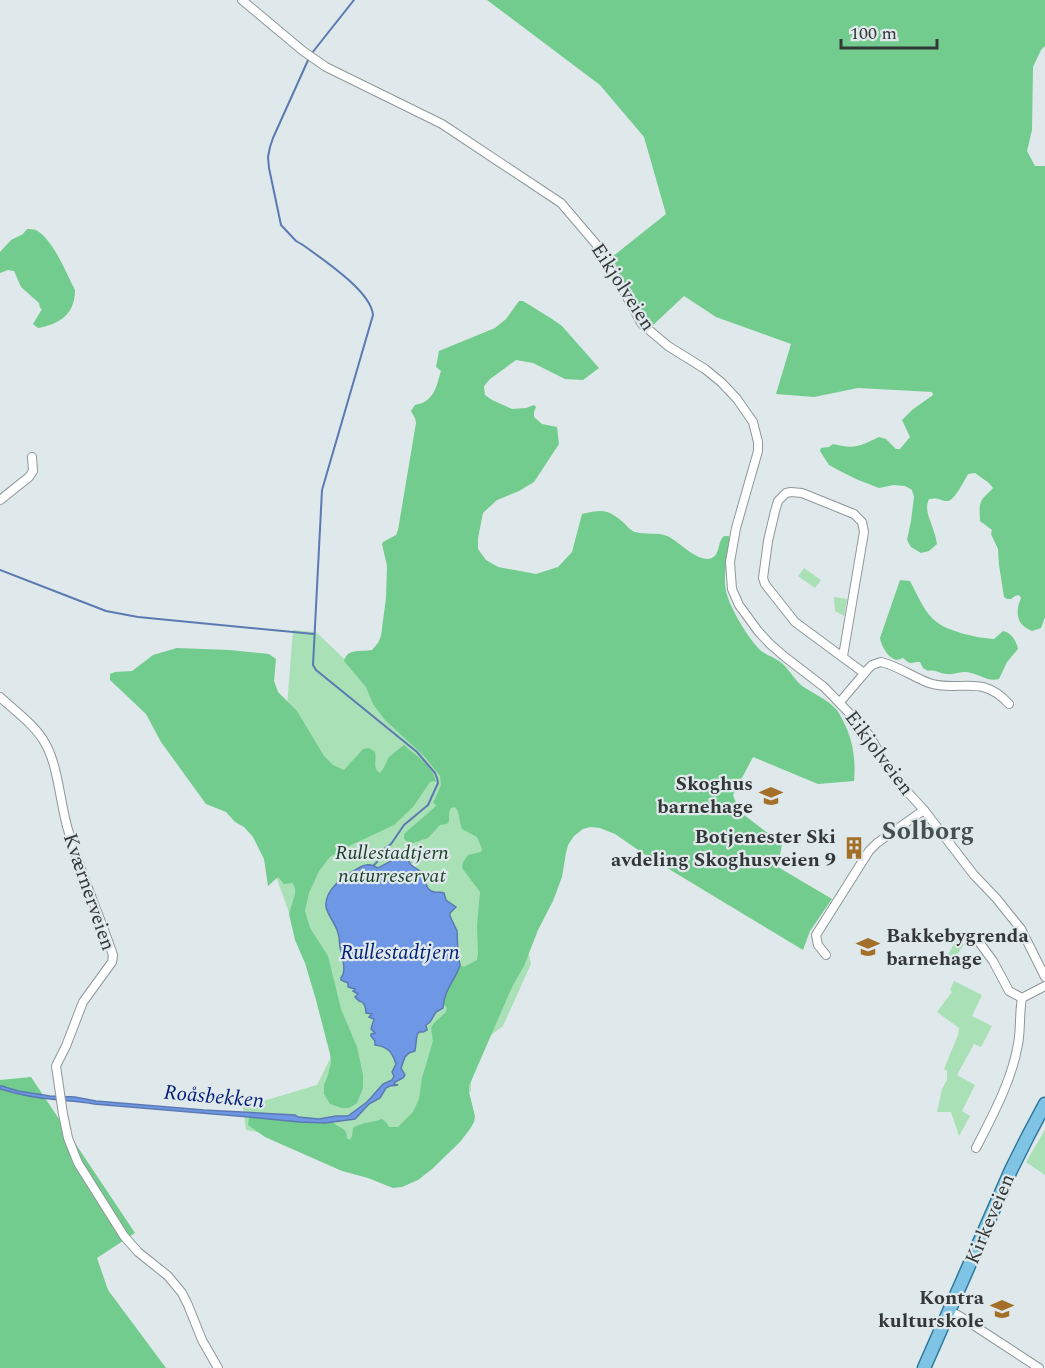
<svg xmlns="http://www.w3.org/2000/svg" width="1045" height="1368" font-family="Spectral,serif">
	<style>
		.green { fill: #a9e0b6 }
		.forest { fill: #72cc8d }
		.water { fill: #6e97e6; stroke: #5c7ab2; stroke-width: 1.5 }
		.lines { fill: none; stroke-linecap: round; stroke-linejoin: round }
		.stream { stroke: #5c7ab2; stroke-width: 2 }
		.minor-casing { stroke: #8e9799; stroke-width: 10 }
		.primary-casing { stroke: #2e799d; stroke-width: 15 }
		.minor { stroke: #fff; stroke-width: 8 }
		.primary { stroke: #80c4e5; stroke-width: 12 }
		.labels { text-anchor: middle; dominant-baseline: central; stroke-width: 4.5; stroke-linejoin: round; paint-order: stroke }
		.street-label { font-size: 20px; fill: #333738; stroke: #dfe8ea }
		.poi-label { font-size: 20px; font-weight: bold; fill: #333738; stroke: #dfe8ea; text-anchor: end }
		.park-label { font-size: 20px; font-style: italic; fill: #193e25; stroke: #dfe8ea }
		.water-label { font-size: 21px; font-style: italic; fill: #001d78; stroke: #dfe8ea }
		.district-label { font-size: 26px; font-weight: bold; fill: #474f51; stroke: #dfe8ea }
	</style>
	<rect width="100%" height="100%" fill="#dfe8ea"/>
	<g class="green">
		<polygon points="804,568 821,580 815,588 798,576"/>
		<polygon points="834,597 847,599 844,616 835,611"/>
		<polygon points="293,630 316,632 494,802 531,964 503,1026 470,1051 471,1091 399,1158 246,1130 243,1107 317,1085 337,1045 274,871"/>
		<polygon points="957,939 964,944 954,960 947,956"/>
		<polygon points="954,981 982,995 972,1016 992,1026 981,1047 974,1044 957,1075 975,1085 962,1111 970,1116 959,1136 951,1112 937,1112 942,1089 947,1080 947,1071 944,1069 958,1035 959,1028 937,1012 952,992 950,990"/>
		<polygon points="1045,1130 1045,1175 1026,1162"/>
	</g>
	<g class="forest">
		<path d="M487 0H1045V46L1041 50 1033 67 1032 130 1027 151 1035 166H1045V617L1041 628 1032 631C1016 625 1015 612 1021 598L1019 595 1015 596 1011 599H1007L1004 597 999 565 998 549 991 534 992 530 980 521C980 516 979 509 980 505 981 498 989 493 993 488L989 483 975 473 968 474C964 481 955 500 948 501 940 501 939 497 929 499 924 510 930 518 933 529 935 534 936 539 937 544L929 551 921 553 911 547 907 540 911 521 914 497 912 490 905 486 894 485 879 488 856 479 842 472 829 465 820 451 821 448 829 447 833 444C855 449 858 447 879 437L886 439 896 449H900L910 437 902 420 912 410 933 395 932 392 858 388 814 397 776 394 791 344 716 317 684 296 651 327 634 303 612 257 666 214 644 137 600 85Z"/>
		<path d="M27 229C29 229 33 229 36 230 53 239 66 273 75 290 75 314 60 324 38 328L33 324 42 309 40 308 39 303 21 287 14 271 8 270 0 273V252L11 240 23 234Z"/>
		<path d="M519 301H523L552 319 562 326 599 368 583 380 565 379 533 363 516 360 490 379 484 386 485 395 492 400 512 409 526 408 534 405 536 407 534 412V417L542 424 557 427 559 444 534 482 519 491 497 500 483 513 478 538V549L486 560 498 567 536 574 558 567 572 552 582 514C603 509 608 509 624 523 627 526 631 531 635 532 645 535 657 532 667 536 678 540 698 564 712 558 719 555 718 544 722 538L724 536H729C730 555 721 575 727 595 732 611 748 638 760 650 766 655 773 657 779 661 788 667 793 678 801 685 812 693 825 698 835 708 838 711 840 715 842 719 853 739 856 759 854 781L818 784 753 757 733 795 739 811 782 844 778 867 832 899 810 931 803 950 644 854 615 834 600 828 590 827 583 829 574 836 568 845 566 853 562 877 553 901 538 930 524 966 512 987 469 1086V1092L475 1116 474 1122 470 1129 460 1142 432 1169 418 1180 402 1187 393 1188 368 1178 342 1171 265 1137 248 1125 249 1117 299 1122H333C339 1129 347 1127 347 1138L350 1140 352 1136 353 1128C361 1122 372 1123 382 1119L386 1122 389 1127H398L413 1112 419 1099 422 1078 433 1041 431 1028 434 1023 445 1013 447 1009 446 1006 443 1005 447 988 460 965 464 967 477 960 478 954 477 926 480 892 462 868 463 862 468 855 481 852 482 849 477 837 462 829C459 822 460 812 455 807L451 808 449 813V821L447 824 440 825 428 838 413 843 406 841 404 838V834L436 806V805L433 803 441 785 440 776 424 756 385 720 373 704 366 687 344 661C347 648 361 652 372 650L378 643 381 636 386 598 387 566 382 544 383 542 396 535 398 530 416 423 415 418 411 411 415 405C432 402 436 390 440 374L441 371 436 367 439 351 495 328 506 319Z"/>
		<path d="M900 580 910 581C916 592 923 609 932 618 944 631 976 638 994 639L1003 631C1011 632 1017 642 1018 649L1007 662 999 679C988 682 981 675 971 673 963 670 955 675 947 674 939 674 936 669 928 671L923 668 920 662C909 662 912 666 903 658 900 659 897 661 894 659 887 656 881 645 880 638Z"/>
		<path d="M177 648 230 650 269 654 276 659 274 681 278 692 297 711 324 756 333 765 344 770 363 749 369 748 375 752C377 760 372 768 380 773L383 769 389 757 404 745C415 755 433 766 436 782L433 781 430 782 413 807 394 825 345 848 330 857 319 871 309 893 305 911 310 928 328 956 341 1009 357 1047 363 1075V1088L357 1103 349 1108H342L330 1104 324 1094V1085L328 1075 331 1062 330 1054 316 1000 305 963 295 940 289 914 295 894V889L293 883 284 884 278 877 268 886 264 859 253 837 244 827 235 822 226 812 206 804 161 742 146 714 110 680V674L115 672 132 671 153 655Z"/>
		<polygon points="31,1077 135,1233 97,1258 108,1290 166,1368 0,1368 0,1080"/>
	</g>
	<path class="water" d="M405 858 408 860 411 865 423 873C426 881 425 891 435 892 438 892 441 892 444 893L446 900 456 907 450 913V916L457 931 458 955 460 965C455 981 444 989 443 1008L436 1012 430 1022 426 1025 427 1030 423 1032H419L417 1035 415 1051 409 1053 405 1057 401 1068 405 1075 403 1078 395 1082 394 1084 398 1085 390 1086 386 1088 380 1098 369 1104 355 1119 325 1123 299 1122 249 1117 94 1104C79 1101 66 1101 51 1099 34 1098 17 1094 0 1089V1086H2L18 1091 50 1096 75 1097 96 1101 204 1110 295 1115 298 1117 319 1119 336 1116H348L367 1102 383 1084 392 1080 394 1076 392 1072 396 1064C392 1052 389 1047 375 1045V1041L371 1036V1034L375 1033 371 1029 374 1019 369 1017 372 1014 366 1013C366 1007 365 1002 359 1001L355 997 358 994 353 991 355 989 348 987V983L341 980V978C345 973 344 967 343 960 343 956 341 951 340 947 339 942 340 938 338 933 336 924 328 916 326 907 324 890 344 876 357 869 365 864 370 863 378 868L395 859Z"/>
	<g class="lines">
		<g class="stream">
			<polyline points="312,53 354,0"/>
			<path d="M309 58 273 138 270 147 268 157 269 168 281 225 296 241 303 245C322 259 371 291 373 315L322 490 313 665 316 670 417 752 435 773 437 778 438 783 428 805 404 825 391 844 384 849C383 857 379 860 374 865"/>
			<polyline points="0,570 106,611 138,617 314,634"/>
		</g>
		<g class="minor-casing">
			<g id="minor">
				<polyline points="242,0 303,51 326,67 442,124 561,203 596,244 607,261 642,324 668,346 705,369 721,382 737,399 753,422 758,442 758,451 736,528 730,562 732,589 739,605 758,631 770,644 785,657 824,687 855,719 869,735 893,776 924,810 974,875 996,898 1021,929 1045,977"/>
				<polyline points="0,500 29,477 33,471 32,457"/>
				<polyline points="843,656 864,532 862,522 854,514 802,493 791,492 786,493 778,501 775,511 768,541 763,578 765,584 795,622 864,673"/>
				<path d="M0 697C15 711 35 725 45 743 59 767 60 806 69 833 81 874 99 914 113 955L112 962 83 1002 66 1046 56 1066 63 1114 68 1138 78 1163 124 1236 138 1252 168 1276 182 1293 188 1305 202 1340 218 1368"/>
				<path d="M840 702 868 669 872 665 881 662C898 666 913 677 929 683 960 693 981 673 1009 704"/>
				<polyline points="979,942 993,961 1009,991 1022,998"/>
				<polyline points="826,955 818,945 816,935 869,851 877,843 924,810"/>
				<path d="M976 1148C993 1115 1012 1080 1018 1044 1021 1029 1019 1014 1022 998L1045 986"/>
				<polyline points="950,1311 961,1317 1039,1368"/>
			</g>
		</g>
		<g class="primary-casing">
			<polyline id="primary" points="924,1368 1011,1170 1028,1136 1045,1104"/>
		</g>
		<use href="#minor" class="minor"/>
		<use href="#primary" class="primary"/>
	</g>
	<defs>
		<g id="school-bare" transform="scale(1.8)"><path d="M0-5L7-2L0 1L-7-2ZM-4 1L0 2.5L4 1V4Q0 6-4 4Z" fill="#a46f29" stroke="#dfe8ea" stroke-width="2.5" paint-order="stroke"/></g>
		<g id="building-bare" transform="scale(1.8)"><path d="M-4-6H4V6H1V3H-1V6H-4ZM-2.5-4.3h1.7v1.8h-1.7ZM.8-4.3h1.7v1.8H.8ZM-2.5-1h1.7V.8h-1.7ZM.8-1h1.7V.8H.8Z" fill="#a46f29" stroke="#dfe8ea" stroke-width="2.5" paint-order="stroke"/></g>
	</defs>
	<g fill-rule="evenodd">
		<use href="#school-bare" x="771" y="796"/>
		<use href="#building-bare" x="854" y="848"/>
		<use href="#school-bare" x="868" y="947"/>
		<use href="#school-bare" x="1002" y="1309"/>
	</g>
	<g class="labels">
		<g class="street-label">
			<text transform="translate(623 287) rotate(57)">Eikjolveien</text>
			<text transform="translate(879 753) rotate(53)">Eikjolveien</text>
			<text transform="translate(89 892) rotate(71)">Kværnerveien</text>
			<text transform="translate(990 1219) rotate(-67)">Kirkeveien</text>
		</g>
		<g class="poi-label">
			<text x="753" y="784">Skoghus<tspan x="753" dy="23">barnehage</tspan></text>
			<text x="836" y="837">Botjenester Ski<tspan x="836" dy="23">avdeling Skoghusveien 9</tspan></text>
			<text x="886" y="936" text-anchor="start">Bakkebygrenda<tspan x="886" dy="23">barnehage</tspan></text>
			<text x="984" y="1298">Kontra<tspan x="984" dy="23">kulturskole</tspan></text>
		</g>
		<g class="park-label">
			<text x="392" y="853">Rullestadtjern<tspan x="392" dy="23">naturreservat</tspan></text>
		</g>
		<g class="water-label">
			<text x="400" y="953">Rullestadtjern</text>
			<text transform="translate(214 1097) rotate(5)">Roåsbekken</text>
		</g>
		<g class="district-label">
			<text x="928" y="831">Solborg</text>
		</g>
	</g>
	<path d="M841 39v9h96v-9" fill="none" stroke="#333738" stroke-width="3"/>
	<text x="850" y="39" font-size="18" fill="#333738" stroke="#dfe8ea" stroke-width="4.5" paint-order="stroke">100 m</text>
</svg>
